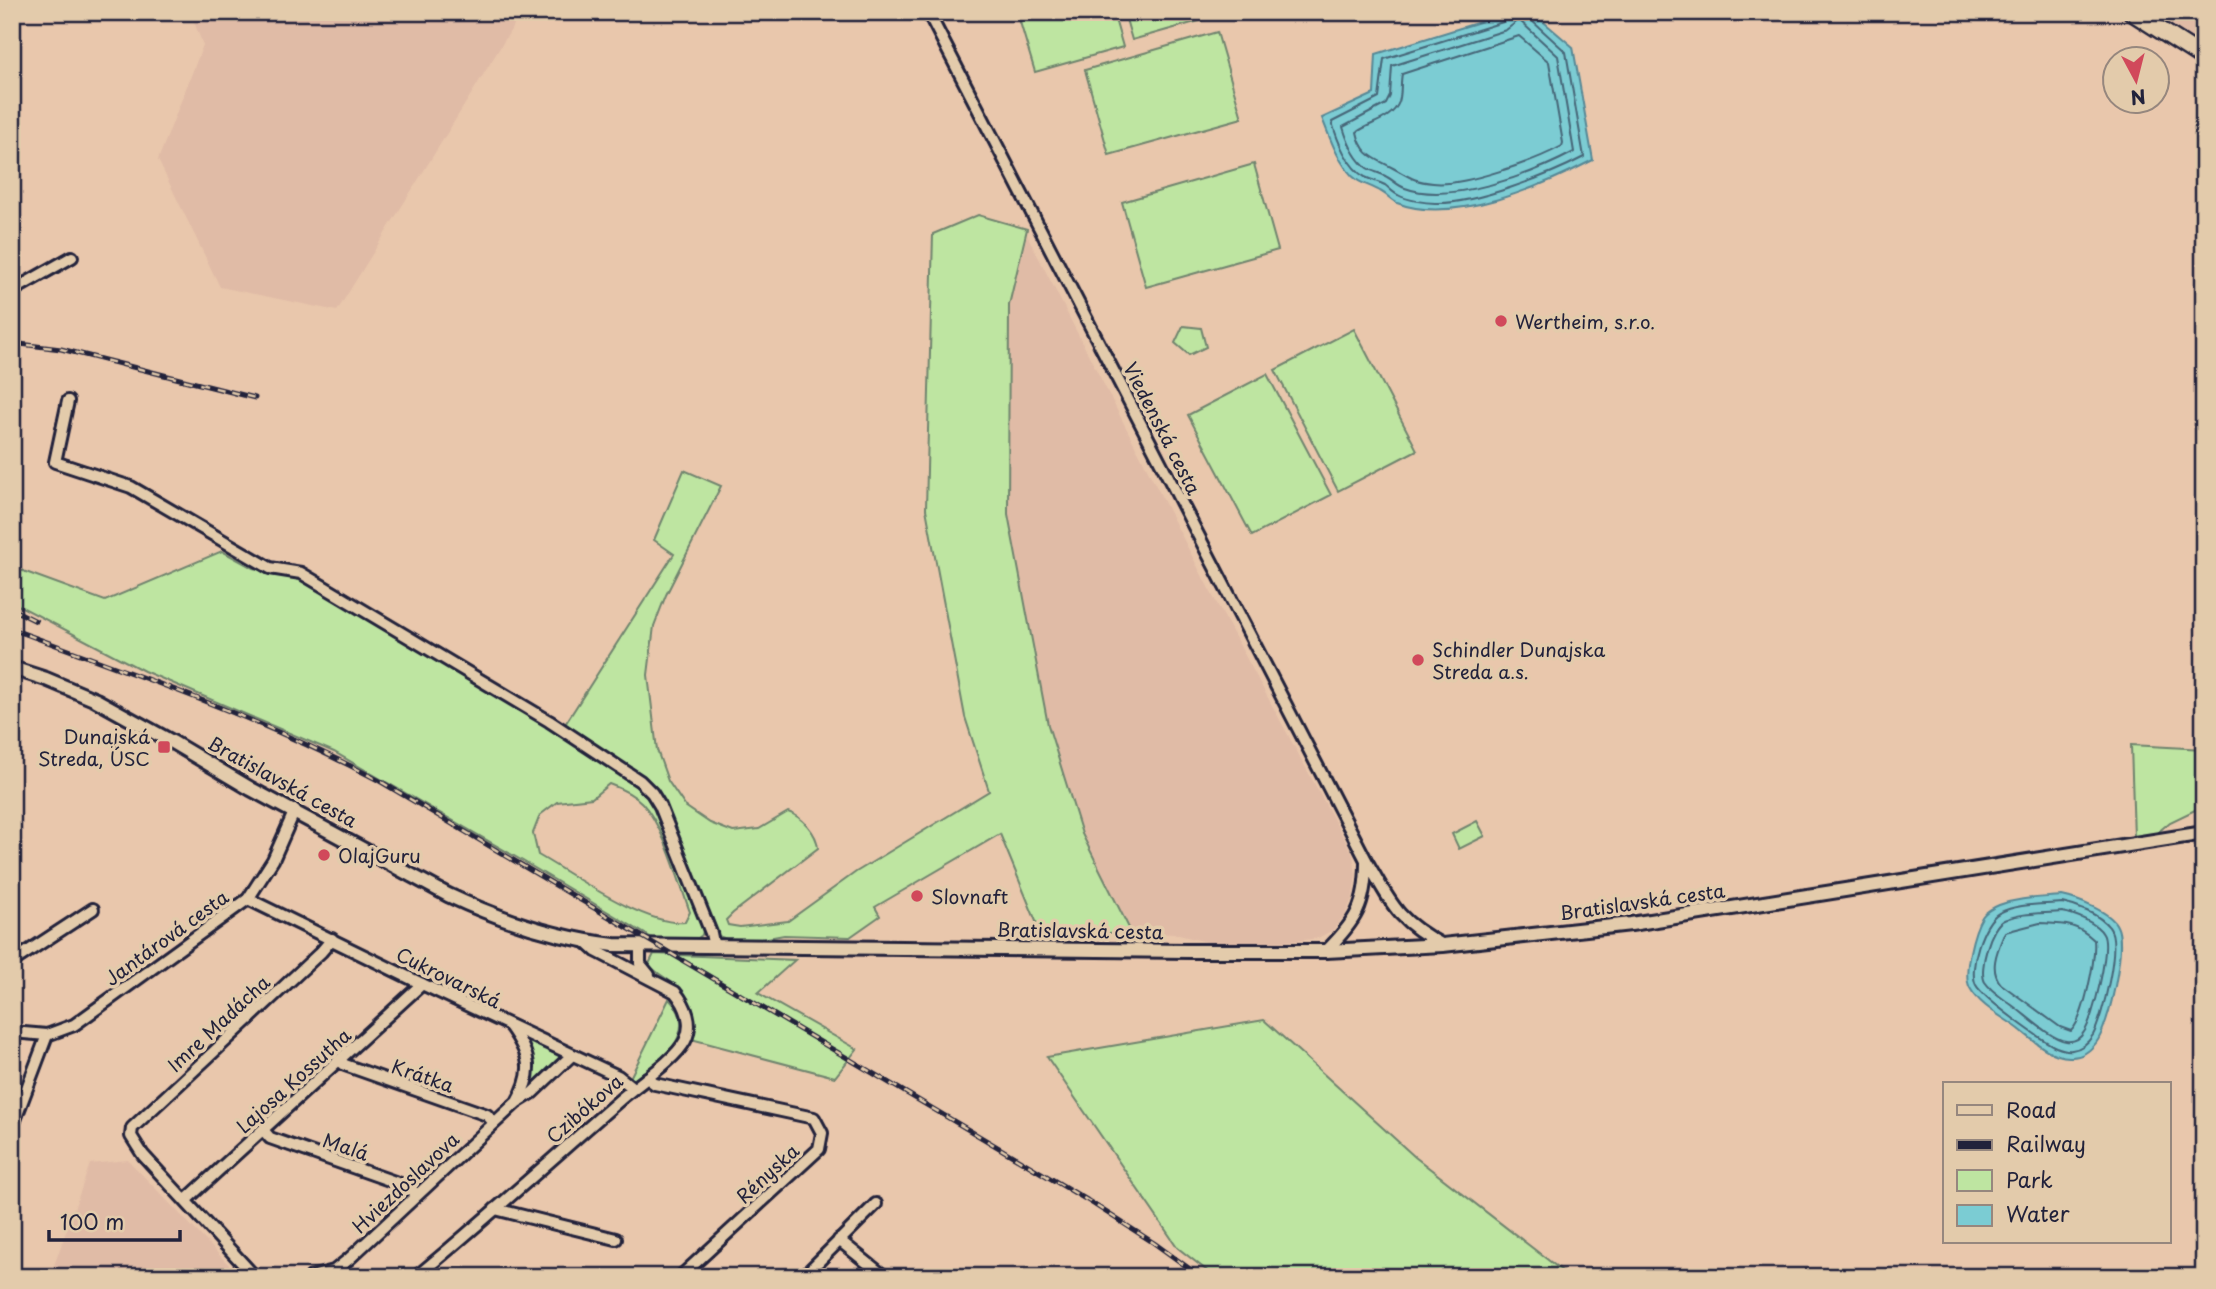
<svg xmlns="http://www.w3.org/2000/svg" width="2216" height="1289" font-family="'Playpen Sans',sans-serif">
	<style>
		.built { fill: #e0bba6 }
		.green { fill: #bee5a1; stroke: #70846e; stroke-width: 2; fill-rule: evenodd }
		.water { fill: #7bccd3; stroke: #578896; stroke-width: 2 }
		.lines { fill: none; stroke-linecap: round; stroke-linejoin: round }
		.shore { stroke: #466678; stroke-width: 2 }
		.minor-casing { stroke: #22223b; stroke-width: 16 }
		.tertiary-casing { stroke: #22223b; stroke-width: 18 }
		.primary-casing { stroke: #22223b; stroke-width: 21 }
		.minor { stroke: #e3cbab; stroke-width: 10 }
		.tertiary { stroke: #e3cbab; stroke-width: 12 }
		.primary { stroke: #e3cbab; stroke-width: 16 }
		.rail-casing { stroke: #22223b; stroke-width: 5 }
		.rail { stroke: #e3cbab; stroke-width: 2.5; stroke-dasharray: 8; stroke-linecap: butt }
		.poi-dot { fill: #d1495b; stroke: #e3cbab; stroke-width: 2.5 }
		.labels { text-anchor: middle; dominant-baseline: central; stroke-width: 7; stroke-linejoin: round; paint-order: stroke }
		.poi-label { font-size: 19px; fill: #22223b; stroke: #e3cbab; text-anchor: start }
		.street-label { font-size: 19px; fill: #22223b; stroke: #e3cbab }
	</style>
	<rect width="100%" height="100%" fill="#e9c7ac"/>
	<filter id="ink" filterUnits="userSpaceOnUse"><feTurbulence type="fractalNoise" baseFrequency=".0143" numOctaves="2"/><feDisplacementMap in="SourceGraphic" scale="14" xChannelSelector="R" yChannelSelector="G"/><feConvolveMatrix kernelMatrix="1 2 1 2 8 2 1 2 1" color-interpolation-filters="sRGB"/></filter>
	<g filter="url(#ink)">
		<g class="built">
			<polygon points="190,12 522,12 337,311 220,287 158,160 203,45"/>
			<polygon points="2154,12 2204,12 2204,46"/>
			<polygon points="1027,235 1208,587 1353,855 1356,875 1353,897 1345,915 1333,930 1318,938 1298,941 1215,944 1175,934 1131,932 1082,834 1048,725 1008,513 1009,305"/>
			<polygon points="128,1160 230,1266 223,1273 226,1277 50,1277 90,1164"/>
		</g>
		<g class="green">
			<polygon points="1017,12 1113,12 1123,47 1035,72"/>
			<polygon points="1124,12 1211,12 1213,17 1132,40"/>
			<polygon points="1217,32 1242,118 1109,155 1085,70"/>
			<polygon points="1254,164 1278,250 1146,287 1122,202"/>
			<path d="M978 215 1027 229 1009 305 1008 514 1048 725 1082 834 1131 932 1042 936 1000 834 875 907 880 916 850 937 784 935 757 940H729L716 935 655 790 641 775 564 726 674 554 654 540 684 470 721 486 666 595 654 626 648 675 657 750 668 781 685 806 710 823 733 832 759 829 788 812C801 816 817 833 818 848L733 913 726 920 728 925 740 927 788 921 856 872 989 791 965 717 926 509 933 234Z"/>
			<polygon points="1183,326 1201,328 1206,347 1189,355 1175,343"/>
			<polygon points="1354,329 1417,450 1338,491 1275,370"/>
			<polygon points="1267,374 1331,495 1252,536 1188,415"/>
			<path d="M222 551 253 568 319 583 601 760 643 789 656 809 704 927 702 935 694 941H657L521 860 334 752 144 671 12 602V567L105 601ZM609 784C620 788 634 795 642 803 664 826 679 882 690 912L685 922C647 927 573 875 538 855L533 833 540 815 557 802 592 798Z"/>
			<polygon points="2131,745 2204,749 2204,809 2197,809 2170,822 2157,833 2134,837"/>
			<polygon points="1477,821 1485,836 1459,849 1452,834"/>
			<path d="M654 954 795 960 758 993 857 1049 835 1077 691 1039C688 1021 690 997 675 985 666 977 656 974 649 964Z"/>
			<path d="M669 999C701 1030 662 1064 634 1080L630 1078Z"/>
			<polygon points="1264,1020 1415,1157 1570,1277 1215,1277 1178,1248 1047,1057"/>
			<polygon points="518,1031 560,1053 558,1064 530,1088 532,1076"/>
		</g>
		<g class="water">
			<path d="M1512 12H1532L1573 47 1593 160C1543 186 1453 225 1397 203 1391 200 1386 194 1380 191 1368 184 1356 183 1348 171 1336 156 1329 136 1322 118L1374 94 1376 54Z"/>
			<path d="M2062 896C2077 899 2111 912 2117 926 2127 945 2109 1026 2096 1043 2089 1052 2080 1058 2069 1057 2050 1057 2033 1040 2019 1029 2003 1017 1980 1006 1970 988 1962 974 1974 930 1982 917 1985 912 1994 907 1999 905 2020 897 2041 898 2062 896Z"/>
		</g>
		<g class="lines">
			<g class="shore">
				<path d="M1509 12 1507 18 1503 22 1384 59 1379 98 1332 122C1337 140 1348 168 1365 177 1371 180 1379 182 1385 185 1389 188 1393 193 1398 195 1407 200 1425 203 1435 203 1473 205 1550 175 1584 157L1566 52 1531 20 1528 12"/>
				<path d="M1519 20 1558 56 1574 152C1533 174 1450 205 1405 188 1398 186 1393 180 1387 177 1381 173 1373 172 1367 168 1355 160 1347 140 1343 127L1386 104 1390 96 1392 66 1506 30Z"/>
				<path d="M1519 36 1549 62 1563 143 1562 146C1535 161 1462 187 1433 183 1413 181 1410 177 1393 168 1375 158 1362 156 1357 132 1371 122 1392 120 1399 102 1402 93 1400 83 1402 74Z"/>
				<path d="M2062 903C2077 906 2099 914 2109 927 2122 942 2102 1019 2093 1035 2088 1043 2081 1049 2072 1050 2066 1051 2061 1049 2056 1047 2041 1040 1983 998 1976 985 1968 969 1983 921 1999 913 2018 903 2042 905 2062 903Z"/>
				<path d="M2062 912C2075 914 2097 923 2103 934 2111 947 2093 1020 2084 1032 2080 1039 2074 1042 2066 1041 2050 1039 2024 1013 2009 1003 2001 997 1991 991 1985 982 1978 970 1991 925 2004 920 2022 912 2043 914 2062 912Z"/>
				<path d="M2040 923C2063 924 2076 923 2094 940 2096 958 2084 1019 2071 1031L2060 1027 2001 984C1988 969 1998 949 2005 932Z"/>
			</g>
			<g class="minor-casing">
				<g id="minor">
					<path d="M928 12 1366 860C1391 903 1396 920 1443 945"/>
					<polyline points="12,291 72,257"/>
					<polyline points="68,401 55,462 131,487 270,568 301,573 549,721 640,781 652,793 660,806 711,933 714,947"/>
					<polyline points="248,899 422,984 618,1076 633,1088"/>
					<polyline points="640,946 640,964 649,975"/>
					<path d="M1326 951C1356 921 1366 905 1366 862"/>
					<polyline points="12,962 93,909"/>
					<polyline points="12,1032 47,1035 74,1025 248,899 273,860 295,810"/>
					<polyline points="340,1061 345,1065 487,1115 494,1123"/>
					<polyline points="647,1078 655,1084 814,1118 822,1133 819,1149 680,1277"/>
					<polyline points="519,1101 532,1093 572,1055"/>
					<polyline points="12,1128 47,1035"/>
					<polyline points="264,1131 270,1138 409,1187 417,1195"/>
					<polyline points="186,1200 422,984"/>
					<polyline points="495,1209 616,1239"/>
					<polyline points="839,1240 885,1277"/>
					<polyline points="255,1277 143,1155 131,1136 132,1128 321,952 332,939"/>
					<path d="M311 1277 334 1271 349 1259 517 1102C535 1071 530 1054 510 1026"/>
					<path d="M416 1277C486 1219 553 1158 622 1098 639 1083 675 1060 685 1041 694 1024 686 1005 675 992L596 951 586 942"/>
					<polyline points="803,1277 876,1204"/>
				</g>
			</g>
			<g class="tertiary-casing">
				<path id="tertiary" d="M12 668 46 679 96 700 172 742 251 789 448 895C501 920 556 938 614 945L1188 951H1326L1443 945 1631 924 2204 833"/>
			</g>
			<g class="primary-casing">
				<polyline id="primary" points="2132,12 2204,58"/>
			</g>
			<use href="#minor" class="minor"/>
			<use href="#tertiary" class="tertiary"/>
			<use href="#primary" class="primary"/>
			<g class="rail-casing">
				<g id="rail">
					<polyline points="12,343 61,349 255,398"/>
					<polyline points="12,359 14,359"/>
					<polyline points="12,609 36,621"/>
					<path d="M12 629C136 675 261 718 378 780L1087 1200 1154 1243 1201 1277"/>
				</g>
			</g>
			<use href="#rail" class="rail"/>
		</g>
	</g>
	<g class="poi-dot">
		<circle cx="1501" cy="321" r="7"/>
		<circle cx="1418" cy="660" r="7"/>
		<rect x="157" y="740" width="14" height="14" rx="3.5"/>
		<circle cx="324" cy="855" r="7"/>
		<circle cx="917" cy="896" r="7"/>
	</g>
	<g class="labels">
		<g class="poi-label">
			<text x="1515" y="321">Wertheim, s.r.o.</text>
			<text x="1432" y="649">Schindler Dunajska<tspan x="1432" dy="22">Streda a.s.</tspan></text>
			<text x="150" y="736" text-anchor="end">Dunajská<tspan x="150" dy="22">Streda, ÚSC</tspan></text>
			<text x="338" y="855">OlajGuru</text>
			<text x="931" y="896">Slovnaft</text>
		</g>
		<g class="street-label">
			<text transform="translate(1163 428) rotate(63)">Viedenská cesta</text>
			<text transform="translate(283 781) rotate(29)">Bratislavská cesta</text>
			<text transform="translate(1642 901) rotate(-8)">Bratislavská cesta</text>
			<text transform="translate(1080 930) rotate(1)">Bratislavská cesta</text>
			<text transform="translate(166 937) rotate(-36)">Jantárová cesta</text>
			<text transform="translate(449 977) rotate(26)">Cukrovarská</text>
			<text transform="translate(218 1023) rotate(-43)">Imre Madácha</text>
			<text transform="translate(423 1075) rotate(19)">Krátka</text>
			<text transform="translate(293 1080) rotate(-42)">Lajosa Kossutha</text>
			<text transform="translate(584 1108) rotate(-41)">Czibókova</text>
			<text transform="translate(346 1146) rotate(19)">Malá</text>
			<text transform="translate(767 1173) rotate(-43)">Rényska</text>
			<text transform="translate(405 1182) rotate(-43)">Hviezdoslavova</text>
		</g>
	</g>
	<rect width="2216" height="1289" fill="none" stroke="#e3cbab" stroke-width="42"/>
	<rect x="21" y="21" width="2174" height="1247" fill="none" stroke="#22223b" stroke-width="2.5" filter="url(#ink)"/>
	<rect x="1943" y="1082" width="228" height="161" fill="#e3cbab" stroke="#96877e" stroke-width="2"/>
	<rect x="1957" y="1105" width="35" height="10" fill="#e3cbab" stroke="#96877e" stroke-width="2"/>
	<text x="2006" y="1118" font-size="21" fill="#22223b">Road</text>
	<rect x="1957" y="1140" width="35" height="10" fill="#22223b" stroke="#96877e" stroke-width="2"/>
	<text x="2006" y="1152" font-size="21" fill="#22223b">Railway</text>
	<rect x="1957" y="1170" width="35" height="21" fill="#bee5a1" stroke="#96877e" stroke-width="2"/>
	<text x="2006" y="1188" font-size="21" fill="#22223b">Park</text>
	<rect x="1957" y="1205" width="35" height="21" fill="#7bccd3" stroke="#96877e" stroke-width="2"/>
	<text x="2006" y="1222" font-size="21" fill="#22223b">Water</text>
	<g transform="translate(2136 80) rotate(173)"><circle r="33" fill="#e3cbab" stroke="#96877e" stroke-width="2"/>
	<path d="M0-5L12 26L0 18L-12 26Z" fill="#d1495b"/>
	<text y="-10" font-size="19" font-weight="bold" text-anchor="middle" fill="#22223b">N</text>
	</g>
	<path d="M49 1230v10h131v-10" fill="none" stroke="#22223b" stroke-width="3.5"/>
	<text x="60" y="1230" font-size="21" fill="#22223b" stroke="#e3cbab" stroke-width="5" paint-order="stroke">100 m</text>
</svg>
